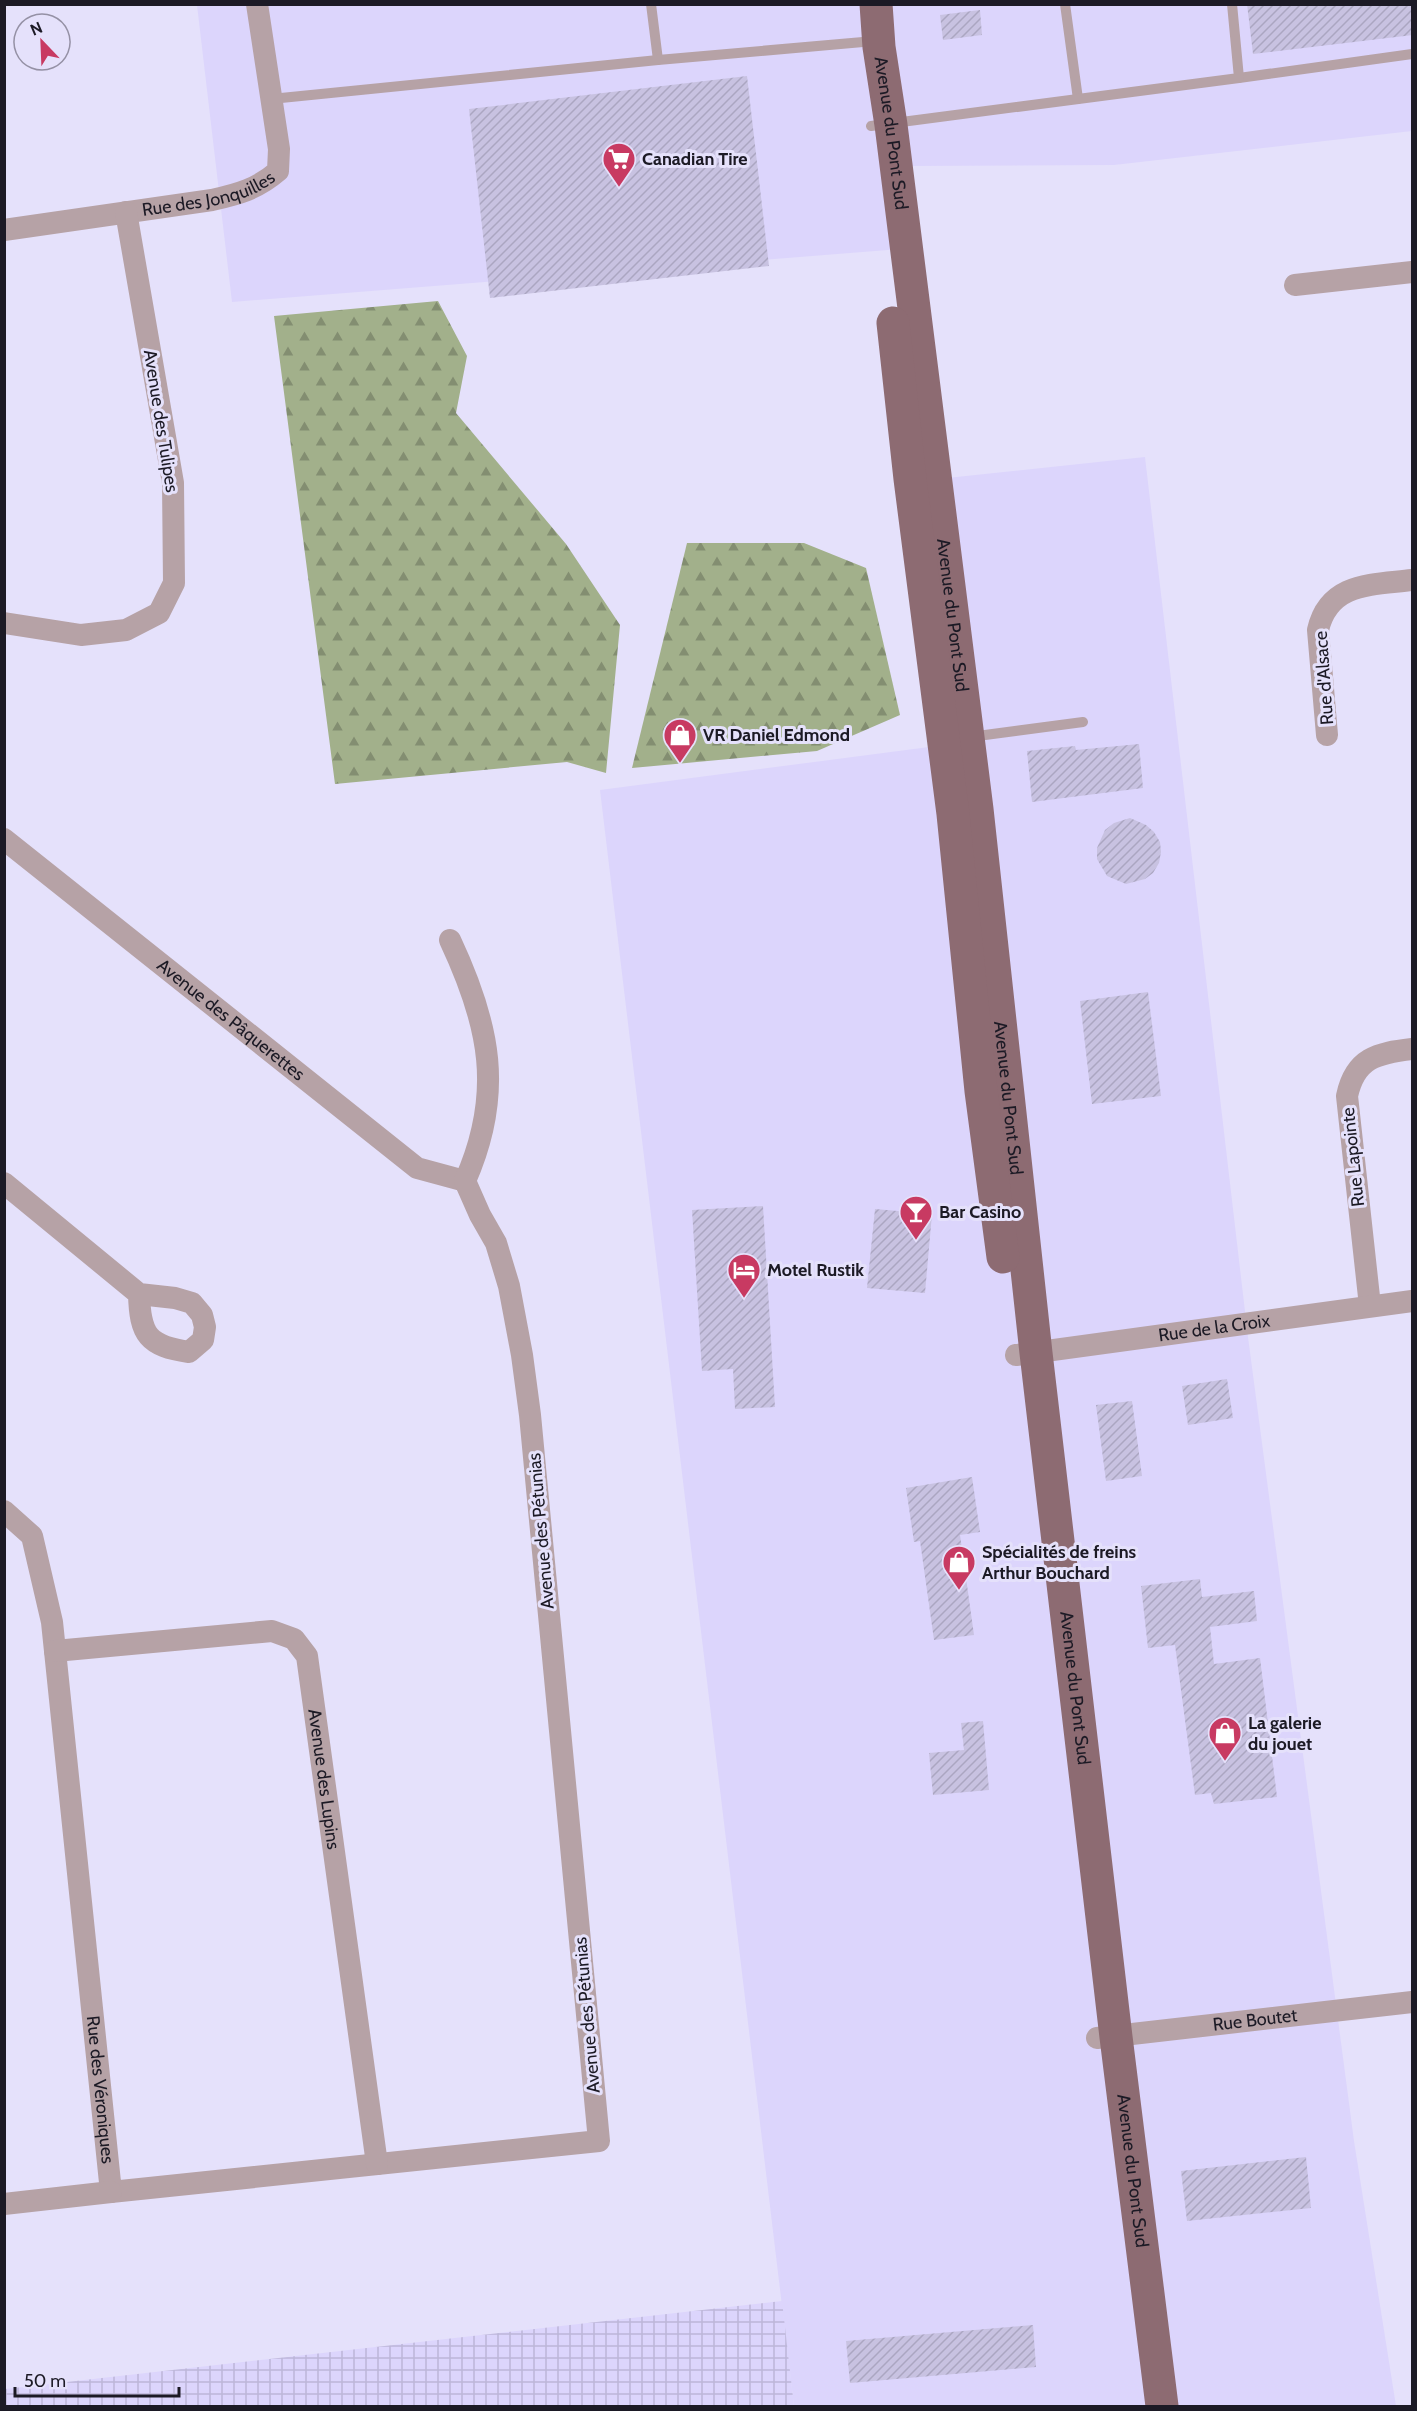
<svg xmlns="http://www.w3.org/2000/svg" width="1417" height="2411" font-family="Cabin,sans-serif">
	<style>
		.built { fill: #dcd5fc }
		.industrial { fill: url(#industrial-grid) }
		.forest { fill: url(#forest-firs) }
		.building { fill: url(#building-hatch) }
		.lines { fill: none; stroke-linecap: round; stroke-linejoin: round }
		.lane { stroke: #b6a2a6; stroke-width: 10 }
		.street { stroke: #b6a2a6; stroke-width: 22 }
		.primary { stroke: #8d6b72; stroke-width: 33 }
		.labels { text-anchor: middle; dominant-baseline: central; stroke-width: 6; stroke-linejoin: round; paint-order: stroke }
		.street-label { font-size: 18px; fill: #1c1a25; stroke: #e5e1fb }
		.poi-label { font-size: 18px; font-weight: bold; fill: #1c1a25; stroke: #e5e1fb; text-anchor: start }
	</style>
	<defs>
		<pattern id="industrial-grid" width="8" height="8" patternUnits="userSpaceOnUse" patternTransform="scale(1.5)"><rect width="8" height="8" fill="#dcd5fc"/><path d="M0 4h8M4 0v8" fill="none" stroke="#bcb6d8"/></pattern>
		<pattern id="forest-firs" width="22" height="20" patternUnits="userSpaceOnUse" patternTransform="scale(1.5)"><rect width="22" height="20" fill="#a2b08b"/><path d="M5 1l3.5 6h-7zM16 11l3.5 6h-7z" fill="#838e71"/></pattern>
		<pattern id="building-hatch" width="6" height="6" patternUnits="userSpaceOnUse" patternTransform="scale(1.5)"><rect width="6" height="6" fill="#c8c2e1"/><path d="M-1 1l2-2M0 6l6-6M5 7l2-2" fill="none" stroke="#aba6c1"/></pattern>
	</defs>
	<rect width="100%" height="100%" fill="#e5e1fb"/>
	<g class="built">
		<polygon points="197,5 1412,5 1412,131 1114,165 904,166 913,248 232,302"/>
		<polygon points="1145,457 1248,1337 1354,2141 1396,2406 794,2406 600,790 975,741 947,478"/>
	</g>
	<polygon class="industrial" points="782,2301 794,2406 5,2406 5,2389"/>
	<g class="forest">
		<polygon points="438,301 467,356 456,413 566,544 620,625 606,773 567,762 335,784 274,316"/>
		<polygon points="687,543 804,543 866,568 900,715 817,751 632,768"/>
	</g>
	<g class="building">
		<polygon points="1247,4 1413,4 1413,35 1253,54"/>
		<polygon points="980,10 982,35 943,40 940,15"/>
		<polygon points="747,76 769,266 490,298 469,109"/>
		<polygon points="1139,744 1143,788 1032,802 1027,751 1075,746 1076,750"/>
		<polygon points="1130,818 1146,825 1154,832 1160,842 1161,852 1159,863 1153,873 1145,879 1126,884 1107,876 1097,859 1097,848 1105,830 1114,823"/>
		<polygon points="1148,992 1161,1096 1092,1104 1080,1001"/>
		<polygon points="763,1206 775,1407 735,1409 733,1369 702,1371 692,1210"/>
		<polygon points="875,1209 932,1214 925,1293 867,1288"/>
		<polygon points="1227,1379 1233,1418 1188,1425 1182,1386"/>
		<polygon points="1132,1401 1142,1476 1106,1481 1096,1405"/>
		<polygon points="972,1477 980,1532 960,1535 974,1635 934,1640 920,1541 914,1542 906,1488"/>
		<polygon points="1200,1579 1202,1597 1254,1591 1257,1621 1210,1627 1214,1664 1260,1658 1277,1797 1214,1804 1211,1793 1195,1795 1175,1645 1148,1648 1141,1586"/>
		<polygon points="983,1721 989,1790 933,1795 929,1753 964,1750 961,1723"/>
		<polygon points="1306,2157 1311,2208 1187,2221 1181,2171"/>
		<polygon points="1033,2325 1036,2367 850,2383 846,2341"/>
	</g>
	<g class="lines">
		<g class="lane">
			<polyline points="651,4 658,60"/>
			<polyline points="1065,4 1078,99"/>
			<polyline points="1239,78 1412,54"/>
			<polyline points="271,99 658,60 863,42"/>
			<polyline points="871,126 1239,78 1232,4"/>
			<polyline points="970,737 1083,722"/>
		</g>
		<g class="street">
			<path id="s1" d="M4 230 212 200C239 194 257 189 278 171L279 149 257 4"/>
			<polyline points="1295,285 1412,272"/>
			<polyline points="4,623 81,635 126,630 159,613 174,583 173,483 126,212"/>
			<path d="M1327 735 1318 630C1329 582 1372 585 1412 580"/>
			<path id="s2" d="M4 839 417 1168 465 1181"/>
			<path d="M4 1183 139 1294 175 1298 192 1303 202 1315 205 1327 203 1340 189 1352C148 1346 140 1335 139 1294"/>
			<path d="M1370 1306 1347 1096C1355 1058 1377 1053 1412 1049"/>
			<path id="s3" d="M1016 1355 1412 1301"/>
			<path id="s4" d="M4 1511 32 1536 52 1622 111 2192 599 2141 530 1415 522 1355 509 1286 496 1243 480 1215 465 1181C504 1093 490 1025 450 940"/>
			<path id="s5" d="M55 1651 272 1631 294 1639 307 1656 377 2164"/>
			<path id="s6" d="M1097 2038 1412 2002"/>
			<polyline points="4,2204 111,2192"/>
		</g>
		<g class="primary">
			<path id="s7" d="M876 4 879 47 891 125 977 809 1036 1353 1116 2037 1162 2406"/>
			<polyline points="893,323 910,479 953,814 981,1091 1003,1257"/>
		</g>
	</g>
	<defs>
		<g id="supermarket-pin" transform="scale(1.725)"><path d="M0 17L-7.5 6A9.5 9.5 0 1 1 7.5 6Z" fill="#c83a62" stroke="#e5e1fb"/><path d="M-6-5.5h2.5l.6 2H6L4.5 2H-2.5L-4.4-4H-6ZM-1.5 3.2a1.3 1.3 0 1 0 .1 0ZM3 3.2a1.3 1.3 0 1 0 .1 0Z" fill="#fff"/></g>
		<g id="shop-pin" transform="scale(1.725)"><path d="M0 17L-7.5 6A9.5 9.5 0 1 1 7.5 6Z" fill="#c83a62" stroke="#e5e1fb"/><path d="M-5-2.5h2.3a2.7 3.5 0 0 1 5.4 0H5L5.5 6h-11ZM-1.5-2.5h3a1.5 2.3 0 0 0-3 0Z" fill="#fff"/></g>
		<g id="bar-pin" transform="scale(1.725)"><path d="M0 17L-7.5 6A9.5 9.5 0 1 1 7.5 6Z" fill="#c83a62" stroke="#e5e1fb"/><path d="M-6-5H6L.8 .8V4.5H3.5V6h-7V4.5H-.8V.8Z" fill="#fff"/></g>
		<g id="hotel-pin" transform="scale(1.725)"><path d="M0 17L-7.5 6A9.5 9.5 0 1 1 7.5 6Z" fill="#c83a62" stroke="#e5e1fb"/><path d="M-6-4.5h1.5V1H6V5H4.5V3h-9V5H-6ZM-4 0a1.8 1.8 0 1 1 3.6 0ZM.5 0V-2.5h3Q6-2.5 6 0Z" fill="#fff"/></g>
	</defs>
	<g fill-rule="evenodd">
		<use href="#supermarket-pin" x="619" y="159"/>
		<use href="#shop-pin" x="680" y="735"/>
		<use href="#bar-pin" x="916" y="1212"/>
		<use href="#hotel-pin" x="744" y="1270"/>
		<use href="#shop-pin" x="959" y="1562"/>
		<use href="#shop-pin" x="1225" y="1733"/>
	</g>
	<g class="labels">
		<g class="street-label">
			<text stroke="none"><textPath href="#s7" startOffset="130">Avenue du Pont Sud</textPath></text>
			<text stroke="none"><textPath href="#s1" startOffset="208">Rue des Jonquilles</textPath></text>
			<text transform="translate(161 421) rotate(81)">Avenue des Tulipes</text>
			<text stroke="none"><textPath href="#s7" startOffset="616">Avenue du Pont Sud</textPath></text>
			<text transform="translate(1324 678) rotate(-94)">Rue d'Alsace</text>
			<text stroke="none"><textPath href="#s2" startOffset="290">Avenue des Pâquerettes</textPath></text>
			<text stroke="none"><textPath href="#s7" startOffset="1102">Avenue du Pont Sud</textPath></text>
			<text transform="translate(1353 1157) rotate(-96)">Rue Lapointe</text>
			<text stroke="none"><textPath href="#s3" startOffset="200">Rue de la Croix</textPath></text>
			<text transform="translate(541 1531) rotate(-95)">Avenue des Pétunias</text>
			<text stroke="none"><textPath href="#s7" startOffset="1696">Avenue du Pont Sud</textPath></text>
			<text stroke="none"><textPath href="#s5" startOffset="387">Avenue des Lupins</textPath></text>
			<text transform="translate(587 2015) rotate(-95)">Avenue des Pétunias</text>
			<text stroke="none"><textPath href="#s6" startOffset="159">Rue Boutet</textPath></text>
			<text stroke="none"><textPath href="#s4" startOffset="596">Rue des Véroniques</textPath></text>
			<text stroke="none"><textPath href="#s7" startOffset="2182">Avenue du Pont Sud</textPath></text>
		</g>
		<g class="poi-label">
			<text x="642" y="159">Canadian Tire</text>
			<text x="703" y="735">VR Daniel Edmond</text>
			<text x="939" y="1212">Bar Casino</text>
			<text x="767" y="1270">Motel Rustik</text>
			<text x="982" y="1552">Spécialités de freins<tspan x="982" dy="21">Arthur Bouchard</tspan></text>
			<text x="1248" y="1723">La galerie<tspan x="1248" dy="21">du jouet</tspan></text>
		</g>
	</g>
	<rect width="1417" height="2411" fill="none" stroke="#1c1a25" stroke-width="12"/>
	<g transform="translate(42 42) rotate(337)"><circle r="28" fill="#e5e1fb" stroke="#9591a5" stroke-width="1.5"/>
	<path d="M0-4.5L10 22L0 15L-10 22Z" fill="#c83a62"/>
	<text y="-9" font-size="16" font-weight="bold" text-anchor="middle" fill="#1c1a25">N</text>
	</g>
	<path d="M15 2387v9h164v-9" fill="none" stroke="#1c1a25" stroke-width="3"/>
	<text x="24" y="2387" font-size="18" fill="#1c1a25" stroke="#e5e1fb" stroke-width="4.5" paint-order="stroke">50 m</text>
</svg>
